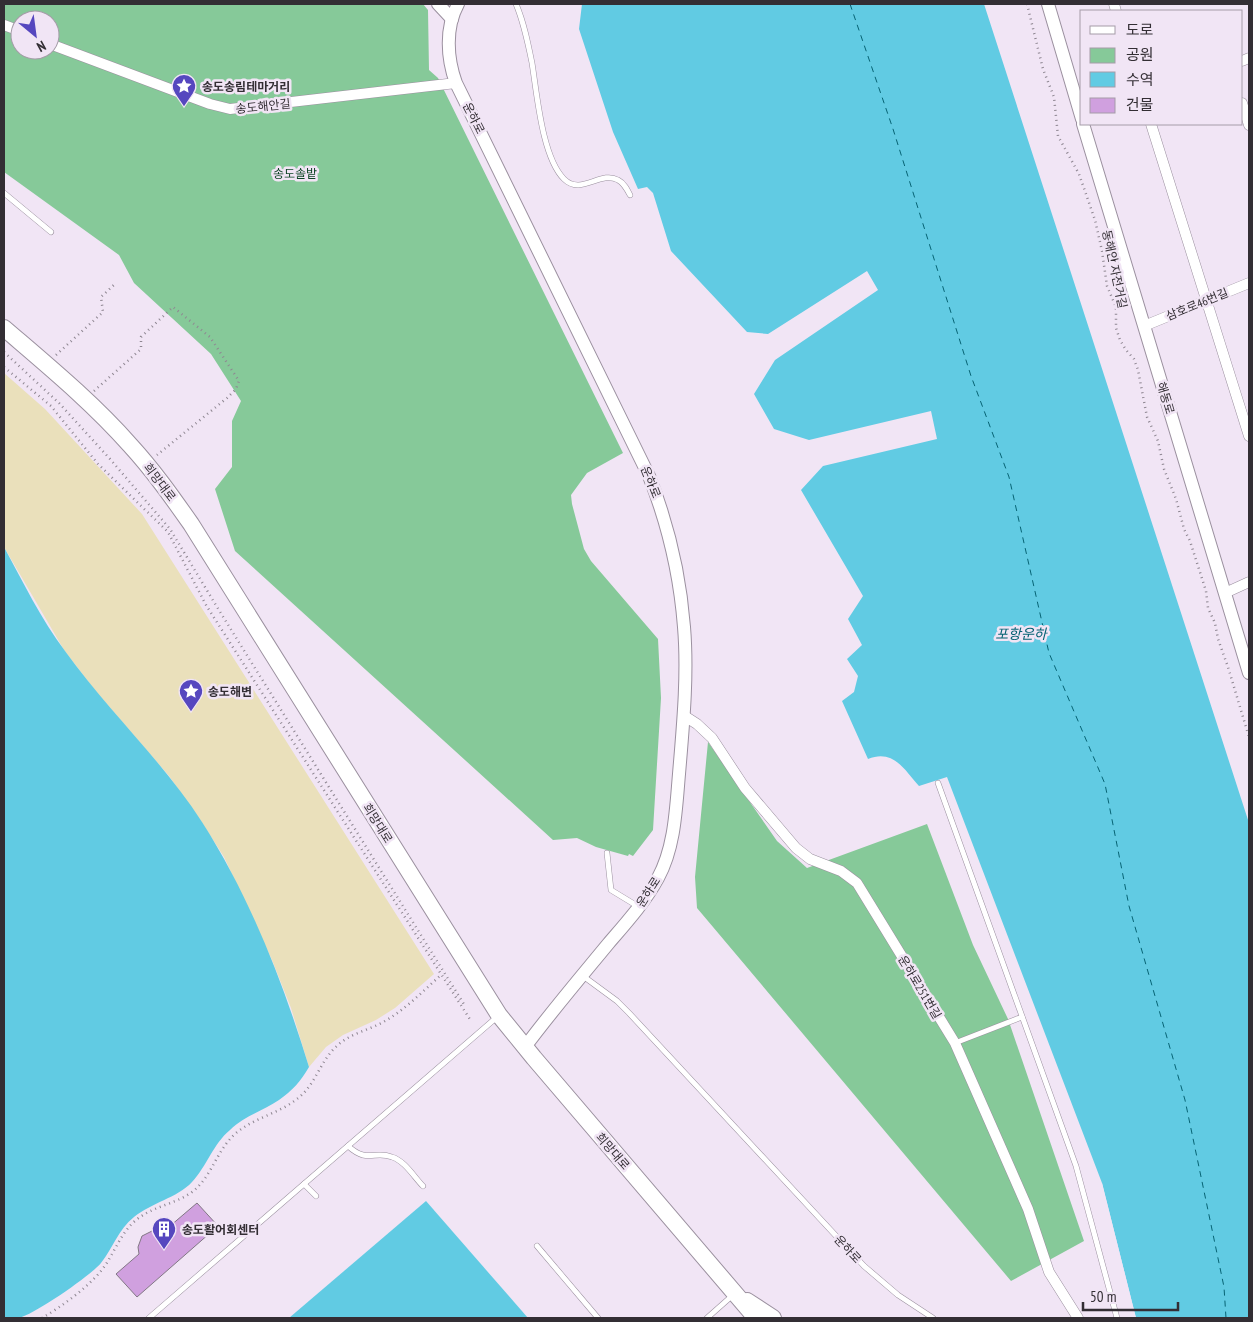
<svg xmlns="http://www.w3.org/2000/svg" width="1253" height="1322" font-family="'PT Sans Narrow','Noto Sans KR',sans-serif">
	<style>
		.green { fill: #86c999; fill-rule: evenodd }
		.sand { fill: #eae0bb }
		.water { fill: #61cbe3 }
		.pier { fill: #f1e5f5 }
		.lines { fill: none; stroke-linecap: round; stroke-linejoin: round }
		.ferry { stroke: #066374; stroke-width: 1; stroke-dasharray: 6 5; stroke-linecap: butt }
		.building { fill: #d0a0df; stroke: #827785 }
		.service-casing { stroke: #9b909f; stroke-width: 6 }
		.minor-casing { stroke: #9b909f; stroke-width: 11 }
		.tertiary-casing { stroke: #9b909f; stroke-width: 14 }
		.primary-casing { stroke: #9b909f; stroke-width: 18 }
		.path { stroke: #8f8792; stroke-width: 2.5; stroke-dasharray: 1 4; stroke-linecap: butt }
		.service { stroke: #fff; stroke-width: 5 }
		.minor { stroke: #fff; stroke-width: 10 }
		.tertiary { stroke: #fff; stroke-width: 12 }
		.primary { stroke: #fff; stroke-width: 16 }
		.labels { text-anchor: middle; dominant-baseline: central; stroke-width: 5; stroke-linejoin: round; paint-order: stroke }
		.poi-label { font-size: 12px; font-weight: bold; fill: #332e34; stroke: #f1e5f5; text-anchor: start }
		.street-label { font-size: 12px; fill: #332e34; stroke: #f1e5f5 }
		.park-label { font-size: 12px; fill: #0d4524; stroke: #f1e5f5 }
		.water-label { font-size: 14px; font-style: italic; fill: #066374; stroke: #f1e5f5 }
	</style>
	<rect width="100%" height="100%" fill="#f1e5f5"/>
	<g class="green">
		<path d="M4 4H423L428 10 429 70 438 78 623 453 587 473 571 495 572 504 584 549 591 561 658 639 661 698 653 830 633 856 629 854 628 856 596 847 577 838 553 840 235 551 215 489 232 467V421L241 401 211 354 134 283 119 255 4 172ZM20 20H50V50H20Z"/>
		<polygon points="708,742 777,841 807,868 927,824 973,945 1008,1019 1084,1241 1011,1281 697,908 695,877"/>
	</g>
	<polygon class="sand" points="4,373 45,409 142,514 434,974 395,1008 376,1020 343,1035 326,1047 309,1067 291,1008 272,960 224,857 201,821 169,776 94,689 64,650 4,547"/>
	<g class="water">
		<path d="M582 4H984L1249 823V1318H1136L1102 1183 947 777 919 786C904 769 893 749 868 759L842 701 854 692 858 676 847 659 862 645 848 619 863 596 801 490 823 466 937 439 931 411 809 440 774 429 754 394 775 360 878 290 867 271 768 334 747 332 671 251 653 193 647 187 638 189 613 132 579 29Z"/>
		<path d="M4 547C23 582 41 619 65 651 108 711 162 760 202 822 250 897 283 982 309 1067 301 1081 292 1091 279 1100 263 1111 244 1116 230 1130 213 1144 207 1166 192 1182 177 1198 151 1203 134 1217 118 1230 113 1248 101 1263 90 1276 35 1314 19 1318 15 1319 8 1318 4 1318Z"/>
		<polygon points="426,1201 528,1318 289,1318"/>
	</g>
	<polygon class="pier" points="1102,1183 1136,1318 1134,1318 1100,1184"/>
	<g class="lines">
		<polyline class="ferry" points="850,4 893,129 971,376 1009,477 1049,653 1105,784 1129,906 1185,1100 1224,1287 1226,1318"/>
	</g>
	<polygon class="building" points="197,1203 218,1226 137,1297 116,1274 139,1254 138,1247 142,1236 152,1231 163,1232"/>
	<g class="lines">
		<g class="service-casing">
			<g id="service">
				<path d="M516 4C524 23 528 43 532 63 537 94 542 157 564 179 581 196 601 170 618 180 624 183 627 189 630 195"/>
				<polyline points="4,193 51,232"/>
				<polyline points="938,783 1076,1166 1117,1318"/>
				<polyline points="607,853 611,890 639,907"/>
				<polyline points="583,976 617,1001 629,1013 864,1266 898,1295 933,1318"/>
				<polyline points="955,1043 1022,1017"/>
				<path d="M348 1146C368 1164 374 1150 392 1157 405 1161 414 1177 423 1186"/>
				<polyline points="304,1184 316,1196"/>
				<polyline points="537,1246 598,1318"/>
				<polyline points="149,1318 497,1017"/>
				<polyline points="707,1318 733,1295"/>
			</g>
		</g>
		<g class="minor-casing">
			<g id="minor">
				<polyline points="1114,4 1116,11"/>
				<polyline points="4,25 20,31"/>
				<polyline points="50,44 210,104 230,109 456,83"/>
				<polyline points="1242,61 1249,58"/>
				<polyline points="1242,103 1249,125"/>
				<polyline points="1151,124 1249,436"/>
				<polyline points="1144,326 1249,283"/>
				<polyline points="1225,593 1249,582"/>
				<polyline points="683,715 697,724 712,738 745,788 796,848 810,859 841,871 857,883 955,1043 1028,1209 1049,1272 1078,1318"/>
			</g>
		</g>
		<g class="tertiary-casing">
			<g id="tertiary">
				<polyline points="438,4 452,19"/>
				<path d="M458 4C445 28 447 58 456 83L649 476C668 524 680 575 684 627 688 675 683 726 679 774 676 808 675 847 658 878 645 902 626 923 608 944 580 978 551 1012 525 1047"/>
				<polyline points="1048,4 1082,119"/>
				<polyline points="1083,124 1249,673"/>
			</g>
		</g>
		<g class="primary-casing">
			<g id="primary">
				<path d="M4 328C47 365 92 402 130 445 153 470 172 497 191 524L499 1015 534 1058 756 1318"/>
				<polyline points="747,1301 773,1318"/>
			</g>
		</g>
		<g class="path">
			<polyline points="1027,4 1043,69 1054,97 1058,136 1079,174 1095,220 1102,251 1107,286 1116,307 1116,328 1120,340 1126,350 1134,359 1138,370 1147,417 1158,441 1164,469 1176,499 1184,529 1190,541 1206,591 1208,608 1215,623 1218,639 1228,667 1249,737"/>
			<polyline points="4,352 59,403 110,459 170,529 217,607 465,1006"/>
			<polyline points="56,355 103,312 101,297 116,283"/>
			<polyline points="4,367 51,406 98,464 168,532 206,605 471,1021"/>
			<polyline points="94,391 141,349 141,337 173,307 210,337 239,381 236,389 227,398 157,455"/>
			<path d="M42 1318C61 1307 87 1288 101 1271 114 1255 119 1235 135 1221 152 1206 174 1205 192 1192 212 1177 216 1151 235 1134 253 1118 278 1114 297 1099 316 1085 320 1060 338 1045 351 1033 370 1030 385 1021 406 1009 423 991 441 975"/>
		</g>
		<use href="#service" class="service"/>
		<use href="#minor" class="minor"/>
		<use href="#tertiary" class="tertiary"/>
		<use href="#primary" class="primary"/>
	</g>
	<defs>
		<g id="sight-pin" transform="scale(1.25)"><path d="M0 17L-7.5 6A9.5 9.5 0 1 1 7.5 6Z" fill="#5647bf" stroke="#f1e5f5"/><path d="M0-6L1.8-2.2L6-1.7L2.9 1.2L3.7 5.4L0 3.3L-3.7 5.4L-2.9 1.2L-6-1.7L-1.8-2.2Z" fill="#fff"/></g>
		<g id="building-pin" transform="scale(1.25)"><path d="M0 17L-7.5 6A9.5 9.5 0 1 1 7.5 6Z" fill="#5647bf" stroke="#f1e5f5"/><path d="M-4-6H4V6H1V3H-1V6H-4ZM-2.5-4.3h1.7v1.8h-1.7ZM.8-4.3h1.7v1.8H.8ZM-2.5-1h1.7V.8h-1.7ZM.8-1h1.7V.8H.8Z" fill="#fff"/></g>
	</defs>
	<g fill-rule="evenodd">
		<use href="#sight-pin" x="184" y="86"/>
		<use href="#sight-pin" x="191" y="691"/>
		<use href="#building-pin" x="164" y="1229"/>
	</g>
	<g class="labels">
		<g class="poi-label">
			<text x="202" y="86">송도송림테마거리</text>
			<text x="208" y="691">송도해변</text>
			<text x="182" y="1229">송도활어회센터</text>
		</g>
		<g class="street-label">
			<text transform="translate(263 106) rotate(-6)">송도해안길</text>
			<text transform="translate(474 118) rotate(63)">운하로</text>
			<text transform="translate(1115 269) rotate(78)">동해안 자전거길</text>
			<text transform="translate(1197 304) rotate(-22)">삼호로46번길</text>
			<text transform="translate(1166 398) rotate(73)">해동로</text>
			<text transform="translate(160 482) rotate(53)">희망대로</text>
			<text transform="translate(651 482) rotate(68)">운하로</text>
			<text transform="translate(378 823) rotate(58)">희망대로</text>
			<text transform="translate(648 892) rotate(-57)">운하로</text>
			<text transform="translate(920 987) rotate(59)">운하로251번길</text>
			<text transform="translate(613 1151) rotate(49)">희망대로</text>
			<text transform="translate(848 1249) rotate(47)">운하로</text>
		</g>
		<g class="park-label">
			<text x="295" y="173">송도솔밭</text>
		</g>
		<g class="water-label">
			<text x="1021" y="634">포항운하</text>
		</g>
	</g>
	<rect width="1253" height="1322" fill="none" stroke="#332e34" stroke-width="10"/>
	<rect x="1080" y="10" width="162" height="115" fill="#f1e5f5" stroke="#a59ca8"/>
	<rect x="1090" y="26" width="25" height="8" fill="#ffffff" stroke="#a59ca8"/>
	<text x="1126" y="35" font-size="15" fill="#332e34">도로</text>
	<rect x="1090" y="48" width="25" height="15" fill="#86c999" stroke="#a59ca8"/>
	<text x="1126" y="60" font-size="15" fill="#332e34">공원</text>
	<rect x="1090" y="72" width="25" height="15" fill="#61cbe3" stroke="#a59ca8"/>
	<text x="1126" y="85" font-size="15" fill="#332e34">수역</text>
	<rect x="1090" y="98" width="25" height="15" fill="#d0a0df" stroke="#a59ca8"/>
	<text x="1126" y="110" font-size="15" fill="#332e34">건물</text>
	<g transform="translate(35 35) rotate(151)"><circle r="24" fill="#f1e5f5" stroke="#a59ca8"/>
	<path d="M0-4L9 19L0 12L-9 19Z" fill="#5647bf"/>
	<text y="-8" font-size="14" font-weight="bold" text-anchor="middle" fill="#332e34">N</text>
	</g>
	<path d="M1083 1302v8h95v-8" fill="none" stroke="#332e34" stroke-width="2.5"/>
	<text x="1090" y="1302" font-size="15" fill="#332e34" stroke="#f1e5f5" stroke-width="4" paint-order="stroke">50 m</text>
</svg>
